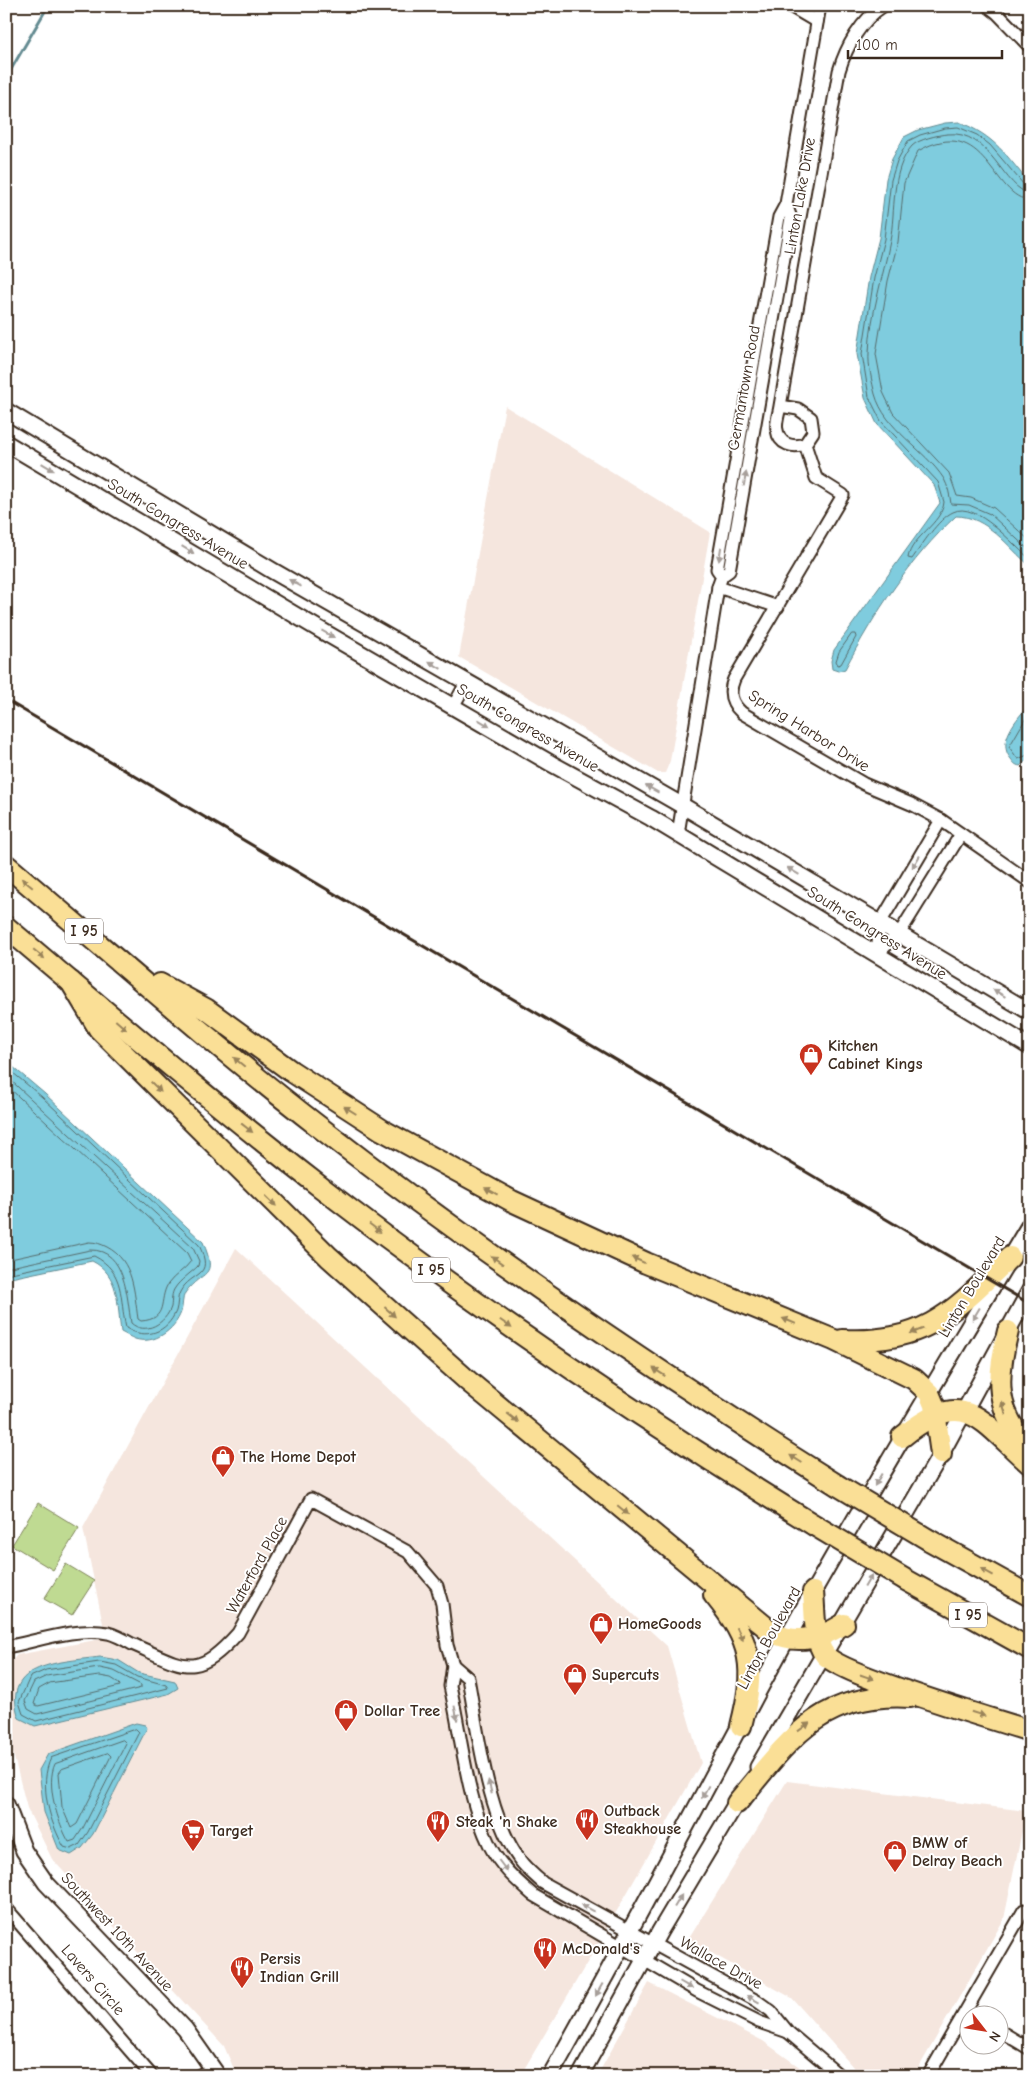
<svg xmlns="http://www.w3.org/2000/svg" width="1036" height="2082" font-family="'Comic Neue',sans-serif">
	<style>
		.built { fill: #f5e6de }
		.green { fill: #bfda92; stroke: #7d8258 }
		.water { fill: #7fccde; stroke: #648b91 }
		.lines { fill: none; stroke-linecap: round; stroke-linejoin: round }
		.shore { stroke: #566b6b; stroke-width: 1 }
		.stream { stroke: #648b91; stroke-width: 3 }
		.street-casing { stroke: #3b2a1e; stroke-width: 15 }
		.secondary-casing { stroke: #3b2a1e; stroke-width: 19 }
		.highway-casing { stroke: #3b2a1e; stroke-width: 24 }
		.street { stroke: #fff; stroke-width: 11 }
		.secondary { stroke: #fff; stroke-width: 15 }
		.highway { stroke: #fadf96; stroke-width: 20 }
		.rail { stroke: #3b2a1e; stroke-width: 3 }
		.highway-bridge-casing { stroke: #3b2a1e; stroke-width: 24; stroke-linecap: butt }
		.highway-bridge { stroke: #fadf96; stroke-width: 20 }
		.oneway { fill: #a79f9a }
		.oneway2 { fill: #9a845a }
		.labels { text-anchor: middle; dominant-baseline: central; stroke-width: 4; stroke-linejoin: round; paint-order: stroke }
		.shield { fill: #fff; stroke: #766a62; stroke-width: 1 }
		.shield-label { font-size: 15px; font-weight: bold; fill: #3b2a1e }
		.street-label { font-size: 16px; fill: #3b2a1e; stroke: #fff }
		.poi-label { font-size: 16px; font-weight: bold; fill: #3b2a1e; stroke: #fff; text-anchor: start }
	</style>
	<rect width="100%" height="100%" fill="#fff"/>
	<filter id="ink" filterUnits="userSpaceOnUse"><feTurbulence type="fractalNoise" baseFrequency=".02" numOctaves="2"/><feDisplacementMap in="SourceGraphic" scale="10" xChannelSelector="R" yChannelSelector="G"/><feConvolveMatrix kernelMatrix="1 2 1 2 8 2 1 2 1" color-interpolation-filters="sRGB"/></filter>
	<g filter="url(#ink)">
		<g class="built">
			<polygon points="505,406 710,532 670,761 665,773 658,773 459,657"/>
			<polygon points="236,1248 667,1646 701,1763 594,1951 520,2076 237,2076 224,2046 52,1859 27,1808 6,1726 6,1668 17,1655 106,1638 83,1528"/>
			<polygon points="787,1781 1026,1811 1004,1919 914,2076 861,2076 792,1998 688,1940"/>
			<polygon points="649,1983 763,2041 812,2076 597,2076"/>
		</g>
		<g class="green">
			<polygon points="38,1503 79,1528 53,1570 12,1545"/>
			<polygon points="66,1564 94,1581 72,1615 44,1599"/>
		</g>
		<g class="water">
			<path d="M959 122C995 136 1006 155 1030 184V566C1008 547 987 516 956 516 910 559 874 614 845 669L838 671 832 669 831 661 834 650 940 503 934 485 877 424 865 398 857 354 869 277 879 238 886 179 892 159 904 137 918 130 945 123Z"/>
			<path d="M1030 704V757L1020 766C1015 765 1014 763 1011 759 996 742 1017 718 1030 704Z"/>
			<path d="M6 1061 45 1094 203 1242C219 1280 202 1269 185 1293 182 1298 183 1306 181 1312 175 1330 154 1345 135 1339 130 1337 125 1334 121 1332 117 1303 120 1275 92 1261L6 1279Z"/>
			<path d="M100 1657 118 1660 139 1673 175 1681 178 1688 168 1694 35 1726 19 1718C0 1662 63 1662 100 1657Z"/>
			<polygon points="136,1723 145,1725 147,1728 93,1834 82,1848 71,1855 59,1850 44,1812 39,1770 48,1754"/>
		</g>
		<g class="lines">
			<g class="shore">
				<path d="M1030 186 1024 185 990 145 977 135 958 127 945 128 920 135 908 141 897 161 891 180 884 239 874 278 862 354 869 397 881 421 938 482 944 502C942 524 911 537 908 558L912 559C922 545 938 519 953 512 976 500 1014 546 1030 559"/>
				<path d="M1030 193C1004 191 991 129 947 134 938 135 919 139 912 146 890 171 896 211 890 241 883 278 870 315 869 353 868 365 872 382 875 394 885 430 924 448 944 479 948 486 950 496 951 504L969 505 990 514 1030 551"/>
				<path d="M1030 200C992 199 987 112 918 151L904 183 898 242 888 281 876 354 883 392 893 413 949 473 957 496 971 498 994 508 1030 541"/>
				<polygon points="852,634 855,634 856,637 841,664 838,665 836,661 839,652"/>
				<polyline points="1030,711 1009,747 1018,759 1030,754"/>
				<path d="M6 1067 42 1097 199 1245C215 1279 192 1270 180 1292 177 1297 178 1305 176 1311 167 1333 145 1340 126 1328 119 1298 126 1272 94 1256L6 1274"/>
				<path d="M6 1076 193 1248 199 1261 198 1266C191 1273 180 1280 175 1288 171 1293 172 1301 171 1307 166 1323 145 1336 131 1323 127 1298 126 1249 90 1250L6 1268"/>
				<path d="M6 1085 187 1253 191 1261C185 1270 174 1275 168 1284 158 1300 169 1319 141 1321L138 1319C134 1292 134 1261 107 1247 101 1244 96 1242 89 1242L6 1260"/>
				<polygon points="100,1662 116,1665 137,1677 166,1685 168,1688 36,1721 23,1714 19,1702 30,1677 46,1670"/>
				<polygon points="100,1668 114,1671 141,1685 141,1688 37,1714 28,1709 25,1701 34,1682 47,1676"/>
				<polygon points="100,1676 111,1678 119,1683 120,1686 38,1706 34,1704 39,1689 50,1683"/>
				<path d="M136 1729 139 1732 88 1832 79 1845 71 1849 64 1847C50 1823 38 1784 51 1758Z"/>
				<path d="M123 1740 126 1743 83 1828 75 1840 69 1842C58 1823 45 1784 55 1764Z"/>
				<polygon points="108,1753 111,1756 77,1824 71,1828 62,1807 59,1773 62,1769"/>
			</g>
			<polyline class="stream" points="6,78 48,6"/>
			<g class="street-casing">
				<g id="street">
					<polyline points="790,6 817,22"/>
					<polyline points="988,6 997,13 1030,47"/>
					<path d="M780 406 798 409 811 418 813 432 805 444C793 448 779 445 777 430 775 424 779 413 780 406L839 71C846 47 861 20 883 6"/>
					<path d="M805 444 816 478 843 495 734 679C728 693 731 703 742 713L864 784 911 804 941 820 1030 882"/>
					<polyline points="722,576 717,569 779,217 786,204 820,6"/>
					<polyline points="718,587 778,607"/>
					<polyline points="454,705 466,683"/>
					<polyline points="678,834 718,587 722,576 729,571 791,218 786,204"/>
					<polyline points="877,954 880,923 941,820"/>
					<polyline points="877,954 899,934 961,834"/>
					<path d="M6 1647C38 1641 75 1627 108 1633 116 1635 125 1640 132 1644 185 1667 195 1681 238 1633L311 1499 408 1552 437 1586 442 1604 447 1645 453 1665 450 1686C462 1738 466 1797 490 1846 500 1866 516 1880 533 1895L697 1991 759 2022 788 2032"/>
					<path d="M453 1665 468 1678C478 1732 488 1822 523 1864 529 1871 536 1877 543 1883L757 2001 771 2011 788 2032 840 2076"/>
					<polyline points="6,1908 152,2076"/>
					<polyline points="998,2030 1030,2049"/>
					<polyline points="198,2076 214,2068"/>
					<polyline points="928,2076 1024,1910"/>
				</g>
			</g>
			<g class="secondary-casing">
				<g id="secondary">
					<polyline points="6,411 273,571 683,806 1030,1012"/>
					<polyline points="6,443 317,628 552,764 651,818 1030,1047"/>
					<polyline points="758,1767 941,1454 1030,1290"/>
					<polyline points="6,1804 24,1851 46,1883 185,2029 218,2076"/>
					<path d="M550 2076C635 1926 713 1773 796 1622 871 1488 951 1356 1030 1224"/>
					<polyline points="580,2076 660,1931 741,1795"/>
				</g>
			</g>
			<g class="highway-casing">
				<g id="highway">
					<path d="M6 865C110 953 211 1043 318 1126 485 1256 659 1373 837 1485"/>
					<path d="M6 927C109 1014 211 1102 318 1185 477 1308 643 1420 814 1525"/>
					<path d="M71 982 99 1029 329 1257 468 1381 773 1633C798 1645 822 1638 844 1624"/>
					<polyline points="160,984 206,1009 291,1071 382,1130 512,1201 646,1263 834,1340 914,1379 929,1393 934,1405 941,1454"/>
					<path d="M1008 1331C996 1378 994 1411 1030 1448"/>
					<path d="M842 1340C926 1344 953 1312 1010 1257"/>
					<path d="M902 1437C966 1385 980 1420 1030 1464"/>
					<polyline points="929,1540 1030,1596"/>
					<polyline points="906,1580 1030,1649"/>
					<path d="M813 1592C815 1612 813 1639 825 1655 841 1675 996 1720 1030 1731"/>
					<path d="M714 1595C753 1643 756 1667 741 1726"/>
					<path d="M737 1803C789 1740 820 1691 911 1697"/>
				</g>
			</g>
			<use href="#street" class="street"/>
			<use href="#secondary" class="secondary"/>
			<use href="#highway" class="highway"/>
			<polyline class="rail" points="6,700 1030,1304"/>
			<g class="highway-bridge-casing">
				<g id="highway-bridge">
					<polyline points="837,1485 929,1540"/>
					<polyline points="814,1525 906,1580"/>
				</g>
			</g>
			<use href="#highway-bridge" class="highway-bridge"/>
		</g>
		<defs><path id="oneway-solid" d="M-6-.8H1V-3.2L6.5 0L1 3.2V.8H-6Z" transform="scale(1.25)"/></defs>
		<g class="oneway">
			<use href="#oneway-solid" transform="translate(48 467) rotate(31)"/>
			<use href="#oneway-solid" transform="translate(745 479) rotate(-80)"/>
			<use href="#oneway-solid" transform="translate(188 550) rotate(31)"/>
			<use href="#oneway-solid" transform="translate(720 554) rotate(99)"/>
			<use href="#oneway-solid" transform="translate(295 583) rotate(-150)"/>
			<use href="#oneway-solid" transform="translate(328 634) rotate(29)"/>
			<use href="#oneway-solid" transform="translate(435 665) rotate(-149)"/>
			<use href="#oneway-solid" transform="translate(484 723) rotate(31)"/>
			<use href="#oneway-solid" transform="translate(652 789) rotate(-151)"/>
			<use href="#oneway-solid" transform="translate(916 862) rotate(121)"/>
			<use href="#oneway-solid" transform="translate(793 871) rotate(-149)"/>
			<use href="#oneway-solid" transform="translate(999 993) rotate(-149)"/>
			<use href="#oneway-solid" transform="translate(976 1314) rotate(121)"/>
			<use href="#oneway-solid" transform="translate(878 1480) rotate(120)"/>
			<use href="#oneway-solid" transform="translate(868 1581) rotate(-60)"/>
			<use href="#oneway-solid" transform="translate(456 1713) rotate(78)"/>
			<use href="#oneway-solid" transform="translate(490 1787) rotate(-104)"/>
			<use href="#oneway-solid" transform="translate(705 1792) rotate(118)"/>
			<use href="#oneway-solid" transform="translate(503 1866) rotate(53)"/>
			<use href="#oneway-solid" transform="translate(678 1901) rotate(-59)"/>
			<use href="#oneway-solid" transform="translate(588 1908) rotate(-152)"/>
			<use href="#oneway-solid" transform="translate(686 1985) rotate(30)"/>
			<use href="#oneway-solid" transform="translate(599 1990) rotate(119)"/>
			<use href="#oneway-solid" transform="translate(753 1999) rotate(-151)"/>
		</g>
		<g class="oneway2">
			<use href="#oneway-solid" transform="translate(27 883) rotate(-140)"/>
			<use href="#oneway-solid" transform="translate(39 954) rotate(40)"/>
			<use href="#oneway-solid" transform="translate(121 1025) rotate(41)"/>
			<use href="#oneway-solid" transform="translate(239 1062) rotate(-140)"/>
			<use href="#oneway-solid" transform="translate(156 1087) rotate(45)"/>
			<use href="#oneway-solid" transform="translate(350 1110) rotate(-148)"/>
			<use href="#oneway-solid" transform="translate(247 1128) rotate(38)"/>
			<use href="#oneway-solid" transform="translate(491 1191) rotate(-152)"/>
			<use href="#oneway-solid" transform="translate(271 1201) rotate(44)"/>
			<use href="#oneway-solid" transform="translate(375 1228) rotate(37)"/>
			<use href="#oneway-solid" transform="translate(497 1260) rotate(-144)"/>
			<use href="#oneway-solid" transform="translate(638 1260) rotate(-156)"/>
			<use href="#oneway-solid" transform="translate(390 1312) rotate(42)"/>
			<use href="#oneway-solid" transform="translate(789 1321) rotate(-158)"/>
			<use href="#oneway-solid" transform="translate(506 1324) rotate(35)"/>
			<use href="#oneway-solid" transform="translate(917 1331) rotate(159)"/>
			<use href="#oneway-solid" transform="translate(659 1372) rotate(-147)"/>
			<use href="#oneway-solid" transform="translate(1004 1408) rotate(-107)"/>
			<use href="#oneway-solid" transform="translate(513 1418) rotate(39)"/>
			<use href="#oneway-solid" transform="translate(796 1459) rotate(-148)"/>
			<use href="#oneway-solid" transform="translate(623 1510) rotate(40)"/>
			<use href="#oneway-solid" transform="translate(987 1572) rotate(-151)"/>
			<use href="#oneway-solid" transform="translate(740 1634) rotate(64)"/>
			<use href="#oneway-solid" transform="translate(867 1677) rotate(19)"/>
			<use href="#oneway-solid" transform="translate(978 1714) rotate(18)"/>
			<use href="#oneway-solid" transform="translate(804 1727) rotate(-36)"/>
		</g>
	</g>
	<defs>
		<g id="shop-pin" transform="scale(1.25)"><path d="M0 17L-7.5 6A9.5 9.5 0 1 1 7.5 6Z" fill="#c8321e" stroke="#fff"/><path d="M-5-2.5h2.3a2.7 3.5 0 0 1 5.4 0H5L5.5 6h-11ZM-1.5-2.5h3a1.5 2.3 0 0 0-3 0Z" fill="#fff"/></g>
		<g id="restaurant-pin" transform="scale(1.25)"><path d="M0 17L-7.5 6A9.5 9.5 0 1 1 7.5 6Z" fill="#c8321e" stroke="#fff"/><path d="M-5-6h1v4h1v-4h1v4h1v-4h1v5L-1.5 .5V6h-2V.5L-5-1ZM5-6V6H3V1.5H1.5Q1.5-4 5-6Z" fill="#fff"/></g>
		<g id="supermarket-pin" transform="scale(1.25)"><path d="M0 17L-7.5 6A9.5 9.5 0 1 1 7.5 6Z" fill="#c8321e" stroke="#fff"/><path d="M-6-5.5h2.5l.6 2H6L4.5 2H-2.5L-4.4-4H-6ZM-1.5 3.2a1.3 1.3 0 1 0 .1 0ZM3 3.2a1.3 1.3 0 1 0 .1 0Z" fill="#fff"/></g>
	</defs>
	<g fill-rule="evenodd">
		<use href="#shop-pin" x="811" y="1055"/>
		<use href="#shop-pin" x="223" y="1457"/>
		<use href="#shop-pin" x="601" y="1624"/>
		<use href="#shop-pin" x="575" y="1675"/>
		<use href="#shop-pin" x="346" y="1711"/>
		<use href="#restaurant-pin" x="587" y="1820"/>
		<use href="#restaurant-pin" x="438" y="1822"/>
		<use href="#supermarket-pin" x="193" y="1831"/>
		<use href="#shop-pin" x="895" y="1852"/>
		<use href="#restaurant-pin" x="545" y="1949"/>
		<use href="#restaurant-pin" x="242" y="1968"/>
	</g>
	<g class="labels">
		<g class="shield">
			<rect x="65" y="918.5" width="38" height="25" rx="4"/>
			<rect x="412" y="1257.5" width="38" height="25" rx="4"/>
			<rect x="949" y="1602.5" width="38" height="25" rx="4"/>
		</g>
		<g class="shield-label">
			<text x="84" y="931">I 95</text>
			<text x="431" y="1270">I 95</text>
			<text x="968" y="1615">I 95</text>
		</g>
		<g class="street-label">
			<text transform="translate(800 196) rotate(-80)">Linton Lake Drive</text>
			<text transform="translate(744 388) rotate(-80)">Germantown Road</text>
			<text transform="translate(178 524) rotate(31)">South Congress Avenue</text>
			<text transform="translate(528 728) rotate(30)">South Congress Avenue</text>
			<text transform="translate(809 731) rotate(32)">Spring Harbor Drive</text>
			<text transform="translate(877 933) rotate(32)">South Congress Avenue</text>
			<text transform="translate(972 1287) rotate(-59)">Linton Boulevard</text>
			<text transform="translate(257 1565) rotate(-61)">Waterford Place</text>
			<text transform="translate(769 1638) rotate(-61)">Linton Boulevard</text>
			<text transform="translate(117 1932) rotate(47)">Southwest 10th Avenue</text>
			<text transform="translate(721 1963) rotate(29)">Wallace Drive</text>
			<text transform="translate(93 1980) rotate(49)">Lavers Circle</text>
		</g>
		<g class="poi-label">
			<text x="828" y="1046">Kitchen<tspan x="828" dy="18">Cabinet Kings</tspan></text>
			<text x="240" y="1457">The Home Depot</text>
			<text x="618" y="1624">HomeGoods</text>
			<text x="592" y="1675">Supercuts</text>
			<text x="364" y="1711">Dollar Tree</text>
			<text x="604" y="1811">Outback<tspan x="604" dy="18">Steakhouse</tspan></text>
			<text x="456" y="1822">Steak 'n Shake</text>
			<text x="210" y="1831">Target</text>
			<text x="912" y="1843">BMW of<tspan x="912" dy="18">Delray Beach</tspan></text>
			<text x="562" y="1949">McDonald's</text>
			<text x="260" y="1959">Persis<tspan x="260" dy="18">Indian Grill</tspan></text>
		</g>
	</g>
	<rect width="1036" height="2082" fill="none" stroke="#fff" stroke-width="25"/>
	<rect x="12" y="12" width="1011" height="2057" fill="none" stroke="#3b2a1e" stroke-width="2" filter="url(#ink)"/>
	<g transform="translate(984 2030) rotate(121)"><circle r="24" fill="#ffffff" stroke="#b1aaa5"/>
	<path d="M0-4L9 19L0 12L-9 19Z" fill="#c8321e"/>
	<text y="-8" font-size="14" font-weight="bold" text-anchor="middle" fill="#3b2a1e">N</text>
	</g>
	<path d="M848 50v8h154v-8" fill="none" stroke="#3b2a1e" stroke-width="2.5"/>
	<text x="856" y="50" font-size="15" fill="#3b2a1e" stroke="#ffffff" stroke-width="4" paint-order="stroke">100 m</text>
</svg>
